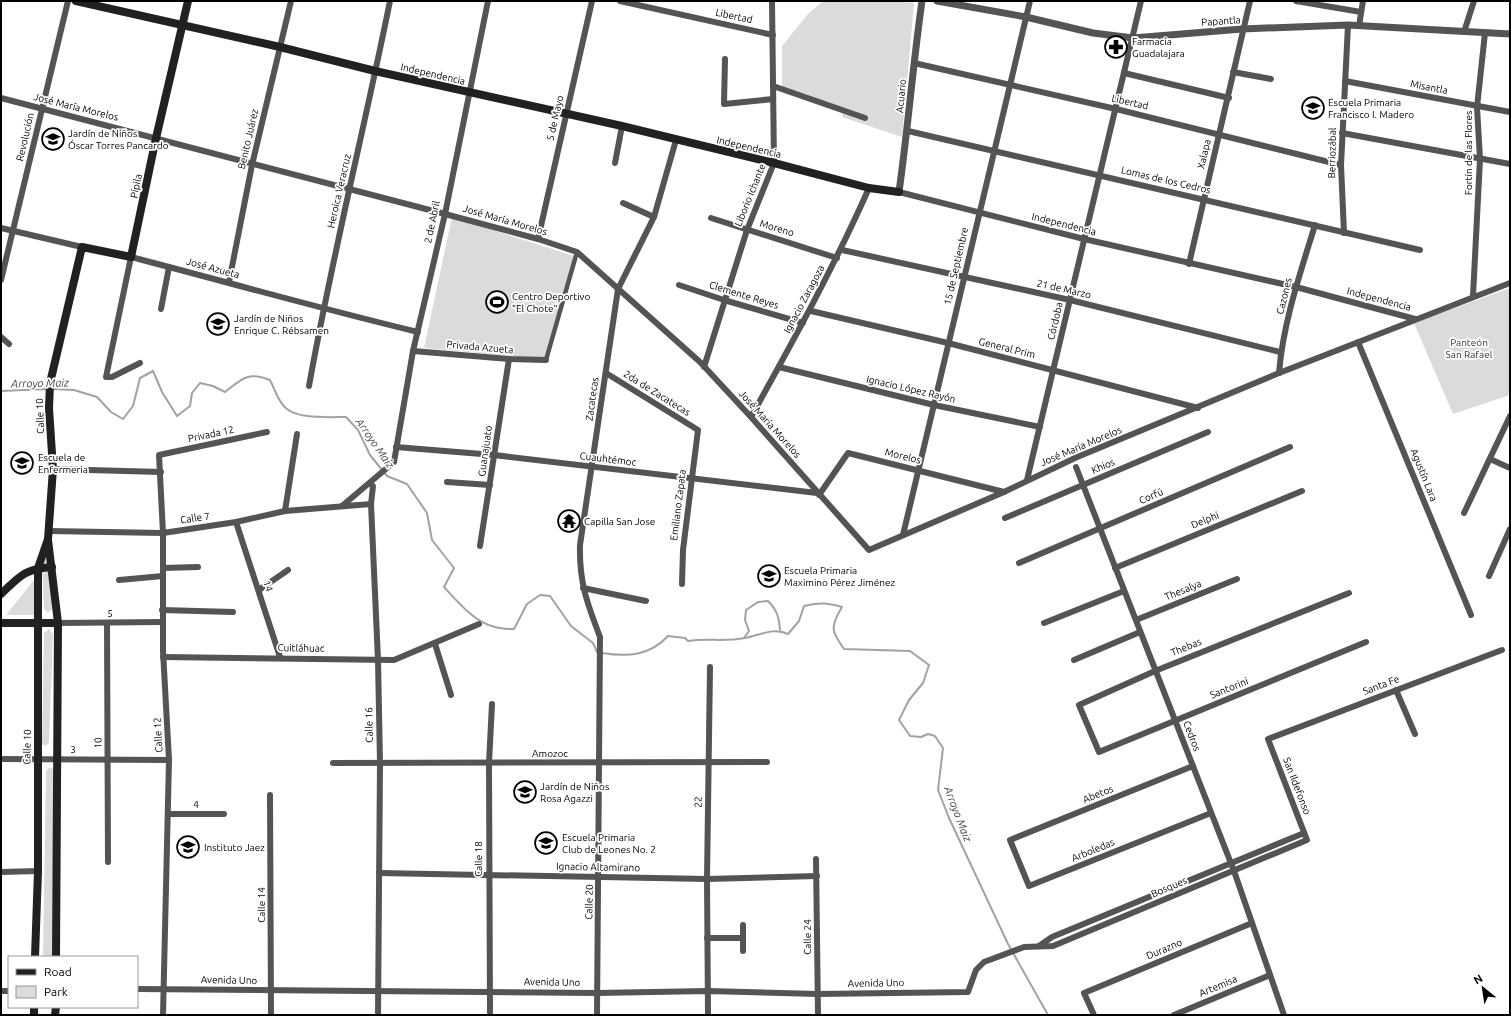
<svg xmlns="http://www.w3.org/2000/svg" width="1511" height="1016" font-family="Ubuntu,sans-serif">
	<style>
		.green { fill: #dbdbdb }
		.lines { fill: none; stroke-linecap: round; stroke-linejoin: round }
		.stream { stroke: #a2a2a2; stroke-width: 2 }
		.pedestrian { stroke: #545454; stroke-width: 4.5 }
		.minor { stroke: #545454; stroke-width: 6 }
		.tertiary { stroke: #545454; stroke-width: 7 }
		.secondary { stroke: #212121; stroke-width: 8 }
		.labels { text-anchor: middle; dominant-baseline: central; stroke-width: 3.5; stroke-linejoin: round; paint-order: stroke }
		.street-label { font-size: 10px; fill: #000; stroke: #fff }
		.poi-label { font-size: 10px; fill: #000; stroke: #fff; text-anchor: start }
		.park-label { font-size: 10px; fill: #323232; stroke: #fff }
		.water-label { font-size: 11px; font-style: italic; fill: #434343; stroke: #fff }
	</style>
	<rect width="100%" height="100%" fill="#fff"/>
	<g class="green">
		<polygon points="823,1 903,1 914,3 902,137 842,117 844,110 782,90 782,46 808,14"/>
		<polygon points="452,217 574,256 545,359 424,348"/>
		<polygon points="1510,288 1510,395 1453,414 1414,323"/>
		<polygon points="44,558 50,562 52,609 48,613 44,609 42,562"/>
		<polygon points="37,576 39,615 6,615"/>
		<polygon points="49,629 53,634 49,742 46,746 42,744 44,633"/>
		<polygon points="50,767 54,770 52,957 43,957 46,771"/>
	</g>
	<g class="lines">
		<g class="stream">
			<path d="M52 389 74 390 97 397 111 412 123 419 133 406 140 378 153 371 162 392 177 416 190 406 192 393 200 383 213 386 225 392C242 379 247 371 270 380 274 388 277 398 283 405 293 420 330 417 346 417L358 430 370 455 387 476 407 484 427 513 432 540 454 568 444 587C457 601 475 623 495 627 501 629 508 629 514 629L527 604 540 595 550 596 571 626 593 643 597 652"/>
			<polyline points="1,391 48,389"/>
			<path d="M744 638 749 631 745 620 746 610 758 602 768 601C777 610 779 617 780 630"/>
			<path d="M602 653C627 657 650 656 668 636L685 638 688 641C707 638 726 642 745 638 760 635 774 627 788 634L799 621 804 606C818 602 828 603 842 607 830 627 831 631 844 649L910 651 929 665 923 683 909 700 899 720 910 736 921 737 928 734 935 736 943 748 938 790 949 818 1008 944 1048 1015"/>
		</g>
		<polyline class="pedestrian" points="546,360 577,252"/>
		<g class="minor">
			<polyline points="620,1 773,35"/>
			<polyline points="1296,1 1361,12"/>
			<polyline points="1359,26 1363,1"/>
			<polyline points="1464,32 1474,1"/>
			<polyline points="725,59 724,104 773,99"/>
			<polyline points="914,63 1116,109 1341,165"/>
			<polyline points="1233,72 1271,79"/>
			<polyline points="1124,73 1229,98"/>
			<polyline points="1345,81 1510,112"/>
			<polyline points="773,86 865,118"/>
			<polyline points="1,98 445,214 538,239 577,252 700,362 751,417 869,550 1004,492 1075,458 1279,373 1510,283"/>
			<polyline points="908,131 1420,250"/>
			<polyline points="1342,133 1510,164"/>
			<polyline points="615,163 622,126"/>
			<polyline points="899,192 1084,239 1296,287 1415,319"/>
			<polyline points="623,203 654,217"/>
			<polyline points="711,218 837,258"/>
			<polyline points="1,228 82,247"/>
			<polyline points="1344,233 1341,165 1348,25"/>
			<polyline points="538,239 592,1"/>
			<polyline points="842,250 1070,300 1280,352"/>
			<polyline points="1189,264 1250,1"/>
			<polyline points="1,280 68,1"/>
			<polyline points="229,282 252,165 291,1"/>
			<polyline points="679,285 724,300 803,323"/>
			<polyline points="1473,296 1480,159 1477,107 1485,33"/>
			<polyline points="161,309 169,267"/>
			<polyline points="811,311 948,343 1198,408"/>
			<polyline points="1,337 9,344"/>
			<polyline points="1358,342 1471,615"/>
			<polyline points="413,351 509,359 546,360"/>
			<path d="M140 363 112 377H106L131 257C227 282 322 309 418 332"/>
			<polyline points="704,367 747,230 774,163 772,1"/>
			<polyline points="779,367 934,405 1040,427"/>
			<polyline points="606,373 698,430 683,550 682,584"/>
			<path d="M1279 373C1283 323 1300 274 1315 225"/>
			<path d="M309 386C332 257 364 130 390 1"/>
			<path d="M751 417C793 341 834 267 869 188"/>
			<polyline points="396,447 494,455 817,493"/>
			<polyline points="1490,459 1510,468"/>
			<polyline points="1076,467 1234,871 1284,1015"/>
			<polyline points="53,469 161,472"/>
			<polyline points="1027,480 1141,1"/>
			<polyline points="447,482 490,485"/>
			<polyline points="370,483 373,486 371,504 378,660 380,763 378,1015"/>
			<polyline points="819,495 848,453 1004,492"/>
			<polyline points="342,506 394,462 413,351 445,214 488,1"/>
			<polyline points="285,511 297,434"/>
			<polyline points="1464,513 1510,416"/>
			<polyline points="1005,518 1208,432"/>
			<polyline points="236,522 280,657"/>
			<polyline points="49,531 163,533 236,522 285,511 371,504"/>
			<polyline points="903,535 1030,1"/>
			<polyline points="480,546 509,359"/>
			<polyline points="1019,563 1290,447"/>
			<polyline points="163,568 198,567"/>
			<polyline points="1115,568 1302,491"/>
			<polyline points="1489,576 1510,529"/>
			<polyline points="119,580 163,576"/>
			<polyline points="583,588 646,601"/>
			<polyline points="259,590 288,570"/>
			<polyline points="1349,593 1155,671 1079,705 1099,752 1366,642"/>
			<polyline points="162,610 233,612"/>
			<polyline points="1136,620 1237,579"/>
			<polyline points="58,623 162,622"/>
			<polyline points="107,623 108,862"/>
			<polyline points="1044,623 1124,591"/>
			<polyline points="435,644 451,695"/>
			<polyline points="163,657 394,660 479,624"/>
			<polyline points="1074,660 1140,632"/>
			<polyline points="1396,690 1415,734"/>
			<polyline points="1,759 169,760"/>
			<polyline points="333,763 767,762"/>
			<polyline points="1193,766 1010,840 1029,886 1211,813"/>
			<polyline points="270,795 271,1015"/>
			<polyline points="169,814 224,814"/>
			<polyline points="816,859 818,1015"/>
			<polyline points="1,872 38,871"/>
			<polyline points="379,873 707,879 817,876"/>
			<polyline points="743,925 743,951"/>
			<polyline points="707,938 742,938"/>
			<polyline points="1039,946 1052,937 1304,833"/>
			<polyline points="137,989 597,993 708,991 818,994 968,992 976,970 984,962 1024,947 1053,946 1307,840 1268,739 1502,650"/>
			<polyline points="1,991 9,991"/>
			<polyline points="163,1015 169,760 163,651 163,533 159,455 267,432"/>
			<polyline points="490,1015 489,763 492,704"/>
			<path d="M597 1015 600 637C587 603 579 582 580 545L618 289 654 217 676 140"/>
			<polyline points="708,1015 707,879 710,667"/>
			<polyline points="1094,1015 1084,993 1252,923"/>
			<polyline points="1174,1015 1270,975"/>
		</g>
		<g class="tertiary">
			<polyline points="937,1 1026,17 1093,33 1133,38 1242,29 1348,25 1510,34"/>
			<path d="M899 192C908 128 913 64 922 1"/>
		</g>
		<g class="secondary">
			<polyline points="76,1 280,47 375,71 622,126 774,163 869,188 899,192"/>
			<polyline points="48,540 58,623 56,957"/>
			<path d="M1 594C20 576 24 569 52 567"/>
			<polyline points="1,623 58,623"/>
			<polyline points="35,957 38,871 38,568 48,539 53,469 49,408 50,383 82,247 131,257 156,138 188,1"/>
			<polyline points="34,1015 34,1007"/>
			<polyline points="55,1015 56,1007"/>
		</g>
	</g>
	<defs>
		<g id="pharmacy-ring" transform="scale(1.15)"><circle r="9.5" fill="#fff" stroke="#000" stroke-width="1.5"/><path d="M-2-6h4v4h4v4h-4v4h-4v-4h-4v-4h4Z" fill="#000"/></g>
		<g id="school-ring" transform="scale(1.15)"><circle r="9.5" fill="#fff" stroke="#000" stroke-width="1.5"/><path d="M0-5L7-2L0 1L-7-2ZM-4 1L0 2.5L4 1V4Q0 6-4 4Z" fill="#000"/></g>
		<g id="stadium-ring" transform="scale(1.15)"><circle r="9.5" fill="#fff" stroke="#000" stroke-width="1.5"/><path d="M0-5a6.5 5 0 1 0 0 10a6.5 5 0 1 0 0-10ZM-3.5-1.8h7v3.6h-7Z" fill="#000"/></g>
		<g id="university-ring" transform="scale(1.15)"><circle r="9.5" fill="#fff" stroke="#000" stroke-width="1.5"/><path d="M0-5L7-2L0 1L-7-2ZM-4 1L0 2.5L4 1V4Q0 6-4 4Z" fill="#000"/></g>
		<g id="temple-ring" transform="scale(1.15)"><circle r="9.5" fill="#fff" stroke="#000" stroke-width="1.5"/><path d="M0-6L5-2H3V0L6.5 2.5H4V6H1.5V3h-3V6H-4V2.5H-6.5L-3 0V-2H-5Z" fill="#000"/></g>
	</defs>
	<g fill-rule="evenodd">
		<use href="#pharmacy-ring" x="1116" y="47"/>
		<use href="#school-ring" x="1313" y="108"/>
		<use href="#school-ring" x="53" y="139"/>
		<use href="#stadium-ring" x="497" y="302"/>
		<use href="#school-ring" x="218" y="324"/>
		<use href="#university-ring" x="22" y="463"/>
		<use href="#temple-ring" x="569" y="521"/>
		<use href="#school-ring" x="769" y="576"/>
		<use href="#school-ring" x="525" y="792"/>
		<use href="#school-ring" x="546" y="843"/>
		<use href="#school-ring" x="188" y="847"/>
	</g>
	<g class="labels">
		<g class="street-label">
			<text transform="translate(734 16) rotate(12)">Libertad</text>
			<text transform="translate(1221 21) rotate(-4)">Papantla</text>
			<text transform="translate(433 74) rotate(13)">Independencia</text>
			<text transform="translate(1429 87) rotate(11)">Misantla</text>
			<text transform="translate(901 96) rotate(-85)">Acuario</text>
			<text transform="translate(1130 102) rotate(13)">Libertad</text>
			<text transform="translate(76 107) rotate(14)">José María Morelos</text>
			<text transform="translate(555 118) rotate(-77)">5 de Mayo</text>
			<text transform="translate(25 137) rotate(-77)">Revolución</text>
			<text transform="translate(248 139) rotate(-77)">Benito Juárez</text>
			<text transform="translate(749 147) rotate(13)">Independencia</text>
			<text transform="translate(1332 153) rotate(-89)">Berriozábal</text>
			<text transform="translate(1468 153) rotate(-90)">Fortín de las Flores</text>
			<text transform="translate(1204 154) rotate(-77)">Xalapa</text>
			<text transform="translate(1166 180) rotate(13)">Lomas de los Cedros</text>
			<text transform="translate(136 186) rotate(-78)">Pípila</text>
			<text transform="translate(339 191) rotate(-77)">Heroica Veracruz</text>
			<text transform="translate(750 195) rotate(-68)">Liborio Ichante</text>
			<text transform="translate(505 220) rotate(16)">José María Morelos</text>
			<text transform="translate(432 222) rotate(-78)">2 de Abril</text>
			<text transform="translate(1064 224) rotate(14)">Independencia</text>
			<text transform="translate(777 228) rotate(17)">Moreno</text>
			<text transform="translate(956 266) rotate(-77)">15 de Septiembre</text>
			<text transform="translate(213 268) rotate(15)">José Azueta</text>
			<text transform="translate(1064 289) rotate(13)">21 de Marzo</text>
			<text transform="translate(744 295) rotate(17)">Clemente Reyes</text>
			<text transform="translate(1284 296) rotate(-76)">Cazones</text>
			<text transform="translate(804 299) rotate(-62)">Ignacio Zaragoza</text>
			<text transform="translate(1379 299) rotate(15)">Independencia</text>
			<text transform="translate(1055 321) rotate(-77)">Córdoba</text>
			<text transform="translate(480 347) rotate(5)">Privada Azueta</text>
			<text transform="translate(1007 348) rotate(14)">General Prim</text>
			<text transform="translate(911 389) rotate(13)">Ignacio López Rayón</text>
			<text transform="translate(657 393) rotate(32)">2da de Zacatecas</text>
			<text transform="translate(592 399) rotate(-82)">Zacatecas</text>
			<text transform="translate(40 416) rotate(-92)">Calle 10</text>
			<text transform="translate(770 424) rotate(48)">José María Morelos</text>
			<text transform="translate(211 434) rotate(-12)">Privada 12</text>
			<text transform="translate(1081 446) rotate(-23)">José María Morelos</text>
			<text transform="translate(485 451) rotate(-82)">Guanajuato</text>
			<text transform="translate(903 456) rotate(14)">Morelos</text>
			<text transform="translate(608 459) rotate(7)">Cuauhtémoc</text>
			<text transform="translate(1103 466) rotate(-23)">Khios</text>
			<text transform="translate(1424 475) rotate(68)">Agustín Lara</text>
			<text transform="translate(1151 496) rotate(-23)">Corfú</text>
			<text transform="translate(678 505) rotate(-83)">Emiliano Zapata</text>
			<text transform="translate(195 518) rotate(-8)">Calle 7</text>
			<text transform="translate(1205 520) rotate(-22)">Delphi</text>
			<text transform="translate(268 586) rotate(72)">14</text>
			<text transform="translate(1183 590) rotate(-22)">Thesalya</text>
			<text x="110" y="613">5</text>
			<text transform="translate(1186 647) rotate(-22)">Thebas</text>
			<text transform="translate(301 648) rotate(1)">Cuitláhuac</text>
			<text transform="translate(1381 685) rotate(-21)">Santa Fe</text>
			<text transform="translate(1229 688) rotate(-22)">Santorini</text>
			<text transform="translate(369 725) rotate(-91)">Calle 16</text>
			<text transform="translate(158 735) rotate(-93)">Calle 12</text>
			<text transform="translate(1192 736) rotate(69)">Cedros</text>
			<text transform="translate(98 743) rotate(-91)">10</text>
			<text transform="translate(27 747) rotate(-89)">Calle 10</text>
			<text x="73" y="749">3</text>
			<text x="550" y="753">Amozoc</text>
			<text transform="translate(1297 786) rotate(69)">San Ildefonso</text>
			<text transform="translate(1098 794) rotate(-22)">Abetos</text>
			<text transform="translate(698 802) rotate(-89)">22</text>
			<text x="196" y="804">4</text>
			<text transform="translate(1093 850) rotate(-22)">Arboledas</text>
			<text transform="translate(478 859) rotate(-90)">Calle 18</text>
			<text transform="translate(598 867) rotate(1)">Ignacio Altamirano</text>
			<text transform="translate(1169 887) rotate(-23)">Bosques</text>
			<text transform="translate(589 902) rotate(-89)">Calle 20</text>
			<text transform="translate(261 905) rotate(-90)">Calle 14</text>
			<text transform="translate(807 937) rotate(-90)">Calle 24</text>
			<text transform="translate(1164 949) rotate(-23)">Durazno</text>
			<text transform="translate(229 980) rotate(1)">Avenida Uno</text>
			<text transform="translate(552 982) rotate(1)">Avenida Uno</text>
			<text transform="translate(876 983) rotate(-1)">Avenida Uno</text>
			<text transform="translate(1218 986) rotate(-23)">Artemisa</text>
		</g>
		<g class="poi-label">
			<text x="1132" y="41">Farmacia<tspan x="1132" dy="12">Guadalajara</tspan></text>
			<text x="1328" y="102">Escuela Primaria<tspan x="1328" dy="12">Francisco I. Madero</tspan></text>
			<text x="68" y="133">Jardín de Niños<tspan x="68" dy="12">Óscar Torres Pancardo</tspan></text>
			<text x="512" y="296">Centro Deportivo<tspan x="512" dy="12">"El Chote"</tspan></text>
			<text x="234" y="318">Jardín de Niños<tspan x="234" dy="12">Enrique C. Rébsamen</tspan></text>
			<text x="38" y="457">Escuela de<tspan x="38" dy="12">Enfermeria</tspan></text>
			<text x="584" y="521">Capilla San Jose</text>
			<text x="784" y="570">Escuela Primaria<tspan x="784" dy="12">Maximino Pérez Jiménez</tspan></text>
			<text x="540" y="786">Jardín de Niños<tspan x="540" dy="12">Rosa Agazzi</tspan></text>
			<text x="562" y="837">Escuela Primaria<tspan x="562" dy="12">Club de Leones No. 2</tspan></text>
			<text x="204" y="847">Instituto Jaez</text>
		</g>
		<g class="park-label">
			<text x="1469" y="342">Panteón<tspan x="1469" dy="12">San Rafael</tspan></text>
		</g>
		<g class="water-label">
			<text transform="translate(40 383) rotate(-1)">Arroyo Maiz</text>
			<text transform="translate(375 443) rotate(55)">Arroyo Maiz</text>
			<text transform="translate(958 814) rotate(69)">Arroyo Maiz</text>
		</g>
	</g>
	<rect width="1511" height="1016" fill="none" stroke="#000000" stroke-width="4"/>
	<rect x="8" y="956" width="130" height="52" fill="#ffffff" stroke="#999999"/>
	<rect x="16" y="969" width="20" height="6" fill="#212121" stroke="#999999"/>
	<text x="44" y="976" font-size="12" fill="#000000">Road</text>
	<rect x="16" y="986" width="20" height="12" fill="#dbdbdb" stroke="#999999"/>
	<text x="44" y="996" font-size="12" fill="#000000">Park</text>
	<g transform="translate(1483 988) rotate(330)" stroke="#ffffff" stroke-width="3" paint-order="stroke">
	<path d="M0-3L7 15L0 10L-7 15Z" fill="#000000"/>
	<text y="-6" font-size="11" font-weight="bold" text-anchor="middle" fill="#000000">N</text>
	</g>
</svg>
